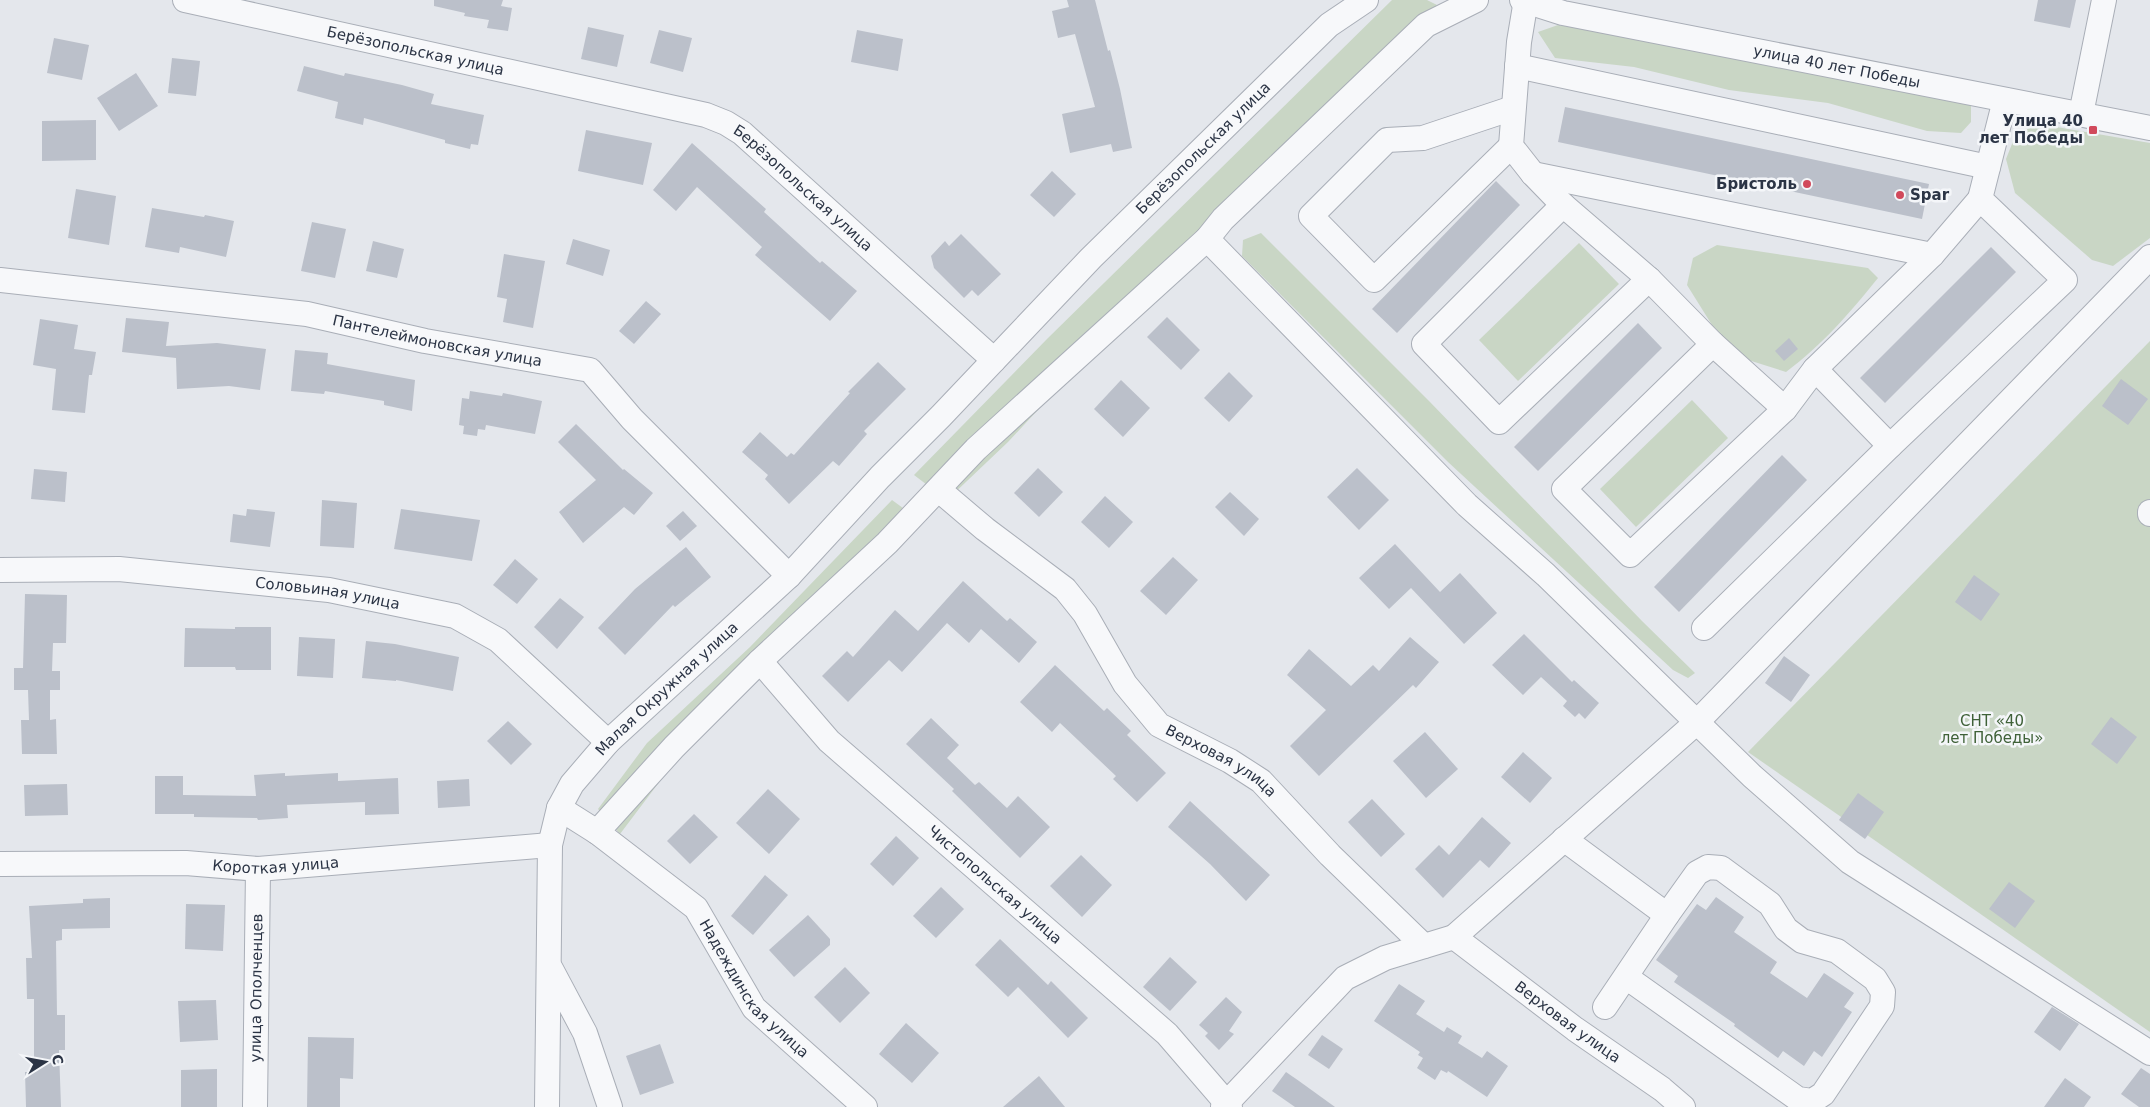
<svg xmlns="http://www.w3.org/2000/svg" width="2150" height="1107" font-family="'DejaVu Sans',sans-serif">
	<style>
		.green { fill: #c9d6c5 }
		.building { fill: #bbc0ca }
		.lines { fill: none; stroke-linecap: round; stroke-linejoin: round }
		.minor-casing { stroke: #a9aeb7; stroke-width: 26 }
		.minor { stroke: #f7f8fa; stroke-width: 24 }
		.poi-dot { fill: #d1495b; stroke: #f4f6f9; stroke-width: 2 }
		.labels { text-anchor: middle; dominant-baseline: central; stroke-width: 5; stroke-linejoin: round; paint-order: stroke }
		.street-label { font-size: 15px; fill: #2b3445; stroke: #f4f6f9 }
		.poi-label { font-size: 15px; font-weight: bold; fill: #2b3445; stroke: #f4f6f9; text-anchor: end }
		.park-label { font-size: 15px; fill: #3f6138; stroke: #f4f6f9 }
	</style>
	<rect width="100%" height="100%" fill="#e4e7ec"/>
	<g class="green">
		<polygon points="1392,0 1427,0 1437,5 1206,229 1008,442 947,500 914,475 1047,339"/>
		<polygon points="1558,25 1642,38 1971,102 1971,122 1961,133 1927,131 1828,103 1729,90 1634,67 1555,58 1538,32"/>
		<polygon points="2039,124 2150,143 2150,238 2113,266 2092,260 2015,193 2006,159 2016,134"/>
		<polygon points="1261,233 1430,402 1642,621 1695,673 1688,678 1673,670 1448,462 1242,256 1243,240"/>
		<polygon points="1579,243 1619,284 1518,381 1479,340"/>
		<path d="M1717 245 1868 268 1878 278C1848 315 1824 343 1786 372L1745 359 1712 325 1687 285 1693 258Z"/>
		<polygon points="2150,341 2150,1032 1748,752"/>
		<polygon points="1692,400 1728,438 1636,527 1600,489"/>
		<polygon points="892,500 918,519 688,744 620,834 598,809 647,743 750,647"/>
	</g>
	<g class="building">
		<polygon points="434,0 503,0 501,6 512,8 508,31 487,28 489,20 464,16 465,13 434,6"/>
		<polygon points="1067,0 1095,0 1108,51 1110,50 1120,89 1132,148 1113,152 1111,144 1070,153 1062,114 1095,107 1075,34 1058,38 1052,11 1069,7"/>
		<polygon points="2038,0 2076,0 2070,28 2034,21"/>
		<polygon points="588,27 624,35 617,67 581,59"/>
		<polygon points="659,30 692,38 683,72 650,63"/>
		<polygon points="857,30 903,39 898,71 851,62"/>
		<polygon points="54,38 89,45 82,80 47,73"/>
		<polygon points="172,58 200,61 196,96 168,93"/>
		<polygon points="304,66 344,76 345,73 402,85 434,94 431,104 484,115 478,145 471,144 470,149 445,143 445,140 364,118 363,125 335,118 338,102 297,91"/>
		<polygon points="136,73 158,106 119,131 97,98"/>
		<polygon points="1565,107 1929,184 1922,219 1558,142"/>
		<polygon points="96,120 96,160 42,161 42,121"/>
		<polygon points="586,130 652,143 643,185 578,171"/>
		<polygon points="692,143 766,209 764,212 820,263 822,261 857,291 830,321 755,255 762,247 697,187 676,211 653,190"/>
		<polygon points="1052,171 1076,194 1054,217 1030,195"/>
		<polygon points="1496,181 1520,205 1397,333 1372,309"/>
		<polygon points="76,189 116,196 109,245 68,238"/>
		<polygon points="152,208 204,217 205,215 234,221 226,257 180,247 179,253 145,247"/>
		<polygon points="312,222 346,229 335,278 301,271"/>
		<polygon points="961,234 1001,274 978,296 972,290 964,298 934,268 931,256 945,241 949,246"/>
		<polygon points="573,239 610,250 603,276 566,264"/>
		<polygon points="373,241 404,249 397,278 366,271"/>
		<polygon points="1991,247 2016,272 1885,403 1860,378"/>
		<polygon points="504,254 545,261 533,328 503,322 507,299 497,297"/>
		<polygon points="646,301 661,314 634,344 619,331"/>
		<polygon points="1167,317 1200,350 1181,370 1147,337"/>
		<polygon points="126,318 169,322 166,346 217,343 266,349 260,390 229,386 177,389 176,358 122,352"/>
		<polygon points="40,319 78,325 74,349 96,352 92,375 89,375 85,413 52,410 56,369 33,365"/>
		<polygon points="1638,323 1662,348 1538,471 1514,447"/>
		<polygon points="1789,338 1798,349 1784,361 1775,351"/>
		<polygon points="295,350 328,353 327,364 415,380 412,411 384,405 384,401 325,391 324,394 291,391"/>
		<polygon points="878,362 906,389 864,431 867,434 839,466 833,461 789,504 765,479 768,475 742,452 760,432 787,457 791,453 794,455 850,393 848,392"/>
		<polygon points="1229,372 1253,396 1229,422 1204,398"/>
		<polygon points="2121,379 2148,399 2128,425 2102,406"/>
		<polygon points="1121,380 1150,408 1123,437 1094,409"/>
		<polygon points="470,391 502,396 503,393 542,401 535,434 486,425 485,430 478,429 477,436 463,434 464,426 459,425 462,398 469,399"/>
		<polygon points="576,424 623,470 624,469 653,493 634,515 624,507 583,543 559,512 596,480 558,442"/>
		<polygon points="1782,455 1807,480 1679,612 1654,587"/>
		<polygon points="1038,468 1063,492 1039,517 1014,493"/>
		<polygon points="1357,468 1389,500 1359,530 1327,497"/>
		<polygon points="34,469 67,472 65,502 31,499"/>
		<polygon points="1230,492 1259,519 1244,536 1215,507"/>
		<polygon points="1105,496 1133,522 1109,548 1081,522"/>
		<polygon points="322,500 357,503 354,548 320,546"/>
		<polygon points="247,509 275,512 270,547 230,542 233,514 246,516"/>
		<polygon points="401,509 480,520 472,561 394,549"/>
		<polygon points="683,511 697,526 680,541 666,526"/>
		<polygon points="1395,544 1440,592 1460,573 1497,613 1464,644 1411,588 1389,609 1359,578"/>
		<polygon points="686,547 711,577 675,607 673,605 625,655 598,628 635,589"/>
		<polygon points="1173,557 1198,580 1166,615 1140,591"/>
		<polygon points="515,559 538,579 517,604 493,585"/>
		<polygon points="1974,575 2000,594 1981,621 1955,602"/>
		<polygon points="963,581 1007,621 1010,618 1037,642 1019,663 981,629 969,643 947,623 902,672 889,660 848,702 822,676 847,651 853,657 895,610 918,631"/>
		<polygon points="25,594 67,595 66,643 53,643 52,671 60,671 60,690 50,690 50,720 56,719 57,754 22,754 21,720 29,720 28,690 14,690 14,668 23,668"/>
		<polygon points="560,598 584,617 557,649 534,627"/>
		<polygon points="235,627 271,627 271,670 236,670 235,667 184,667 185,628 235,629"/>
		<polygon points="1524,634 1572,682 1574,680 1599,703 1585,719 1579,713 1575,717 1563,706 1567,701 1541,677 1523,695 1492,665"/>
		<polygon points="299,637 335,639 333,678 297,676"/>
		<polygon points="1410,637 1439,662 1416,688 1413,685 1319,776 1290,746 1326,710 1287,675 1309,649 1351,686 1373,665 1379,671"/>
		<polygon points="366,641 395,644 459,657 453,691 396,680 396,681 362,678"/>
		<polygon points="1784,656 1810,675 1791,702 1765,683"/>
		<polygon points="1055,665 1104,711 1107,708 1131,731 1127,735 1166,773 1137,802 1113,779 1116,776 1060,723 1052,732 1020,702"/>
		<polygon points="2111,717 2137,737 2117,764 2091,744"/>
		<polygon points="931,718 959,745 947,758 975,785 979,782 1007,808 1018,796 1050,827 1020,858 952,791 954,789 906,744"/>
		<polygon points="508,721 532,744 511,765 487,741"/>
		<polygon points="1425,732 1458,769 1426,798 1393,761"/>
		<polygon points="1523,752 1552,778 1530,803 1501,777"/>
		<polygon points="285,773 285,776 338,773 338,781 398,778 399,814 365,815 365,802 287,805 288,818 258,820 257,818 194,817 194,814 155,814 155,776 183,776 183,795 256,796 254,775"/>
		<polygon points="469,779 470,806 438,808 437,781"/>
		<polygon points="67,784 68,815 25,816 24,785"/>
		<polygon points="768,789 800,819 769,854 736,823"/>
		<polygon points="1858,793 1884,812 1865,839 1839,820"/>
		<polygon points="1372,799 1405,834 1381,857 1348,822"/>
		<polygon points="1190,801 1270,875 1246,901 1210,864 1168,827"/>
		<polygon points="694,814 718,837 690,864 667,841"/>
		<polygon points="1482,817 1511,843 1489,868 1480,860 1443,898 1415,869 1439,845 1449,855"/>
		<polygon points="896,836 919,858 893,886 870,864"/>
		<polygon points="1081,855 1112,885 1082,917 1050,886"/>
		<polygon points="765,875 788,895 753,935 731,916"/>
		<polygon points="2009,882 2035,901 2015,928 1989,909"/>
		<polygon points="941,887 964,909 936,938 913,916"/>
		<polygon points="1716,897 1744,917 1734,932 1777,962 1770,973 1807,998 1824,973 1854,993 1844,1007 1852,1012 1822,1057 1814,1051 1804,1066 1783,1051 1778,1058 1734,1026 1735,1024 1674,982 1678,976 1656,960 1697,904 1706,910"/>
		<polygon points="110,898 110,928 62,929 62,940 56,941 57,1015 65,1015 65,1050 59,1050 61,1107 26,1107 25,1072 34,1072 34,999 27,999 26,958 32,958 29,906 83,903 83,899"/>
		<polygon points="186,904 225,905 223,951 185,949"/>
		<polygon points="808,915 830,939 830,945 794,977 769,950"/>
		<polygon points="1000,939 1048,985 1051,981 1088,1018 1068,1038 1018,987 1008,997 975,965"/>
		<polygon points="1170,957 1197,982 1170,1011 1143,987"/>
		<polygon points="845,967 870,993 840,1023 814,997"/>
		<polygon points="1399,984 1425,1001 1416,1014 1444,1032 1447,1027 1462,1036 1458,1043 1482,1058 1487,1051 1508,1066 1487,1097 1448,1071 1447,1073 1441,1070 1435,1080 1417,1068 1423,1058 1418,1055 1420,1052 1374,1021"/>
		<polygon points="1226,997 1242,1012 1229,1031 1234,1034 1219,1050 1205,1036 1208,1033 1199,1025"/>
		<polygon points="216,1000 218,1040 180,1042 178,1001"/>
		<polygon points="2052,1007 2079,1024 2060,1051 2034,1032"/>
		<polygon points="906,1023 939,1053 912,1083 879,1054"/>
		<polygon points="1322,1035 1343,1049 1329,1069 1308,1055"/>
		<polygon points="308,1037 354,1038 353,1079 340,1078 340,1107 307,1107"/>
		<polygon points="660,1044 674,1083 640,1095 626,1056"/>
		<polygon points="2141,1068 2150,1074 2150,1107 2139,1107 2121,1094"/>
		<polygon points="217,1069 217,1107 181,1107 181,1070"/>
		<polygon points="1286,1072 1299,1081 1335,1107 1295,1107 1272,1091"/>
		<polygon points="1039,1076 1065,1107 1003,1107"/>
		<polygon points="2065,1078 2091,1097 2084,1107 2044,1107"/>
	</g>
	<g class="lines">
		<g class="minor-casing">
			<g id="minor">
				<path id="s1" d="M185 0 706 115 726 123 742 133 994 360"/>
				<path id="s2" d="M1522 0 1563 13 2150 128"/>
				<polyline points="1526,0 1519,42 1511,146 1533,174 1563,205 1649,279 1713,344 1785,409"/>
				<polyline points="1517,66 1988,167"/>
				<polyline points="2081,114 2104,0"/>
				<polyline points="1511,146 1374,280 1311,216 1387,140 1423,138 1513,108"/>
				<polyline points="1533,174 1932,255"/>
				<polyline points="1563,205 1424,344 1499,422 1649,279"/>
				<polyline points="1207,239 1467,505 1546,575 1752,776 1850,862 2150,1053"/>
				<path id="s3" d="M0 280 307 314 425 341 590 370 632 419 789 576"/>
				<polyline points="1713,344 1564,489 1630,555 1785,409 1815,369 1932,255 1980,199"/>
				<polyline points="1815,369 1890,446"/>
				<path id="s4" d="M939 490 985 529 1065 589 1085 614 1125 684 1159 725 1230 761 1261 781 1330 855 1424 946"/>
				<polyline points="2150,512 2150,514"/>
				<path id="s5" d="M0 570 119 569 329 590 455 616 498 640 608 742"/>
				<polyline points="1704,628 1890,446 2065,280 1980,199 2005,100"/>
				<path id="s6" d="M760 661 829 741 1167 1034 1230 1107"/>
				<path id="s7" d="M559 808 597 832 696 908 754 1008 865 1107"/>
				<polyline points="597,832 674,747 760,661 887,543 976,449 1207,239 1223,219 1426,25 1476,0"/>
				<polyline points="1564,839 1667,915"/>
				<path id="s8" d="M0 864 186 863 258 869 550 845"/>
				<path id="s9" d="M1454 937 1575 1029 1662 1089 1683 1107"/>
				<polyline points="551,969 585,1033 610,1107"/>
				<polyline points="1605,1007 1667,915 1697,873 1708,867 1721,868 1770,904 1786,929 1802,941 1837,951 1875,979 1883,992 1882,1006 1823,1094 1812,1101 1798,1099 1626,977"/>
				<path id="s10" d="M255 1107 258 869"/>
				<path id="s11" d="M547 1107 550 845 559 808 572 784 608 742 789 576 880 477 941 416 1091 258 1329 25 1366 0"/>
				<polyline points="1223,1107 1345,978 1385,958 1454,937 1697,722 2150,257"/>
			</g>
		</g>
		<use href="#minor" class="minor"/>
	</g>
	<g class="poi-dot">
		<rect x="2088" y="125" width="10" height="10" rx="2.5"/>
		<circle cx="1807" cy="184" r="5"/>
		<circle cx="1900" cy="195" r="5"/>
	</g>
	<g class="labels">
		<g class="street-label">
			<text stroke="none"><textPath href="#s1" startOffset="236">Берёзопольская улица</textPath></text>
			<text stroke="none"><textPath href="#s2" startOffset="322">улица 40 лет Победы</textPath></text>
			<text stroke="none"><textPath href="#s11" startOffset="1224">Берёзопольская улица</textPath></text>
			<text stroke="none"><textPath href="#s1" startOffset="656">Берёзопольская улица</textPath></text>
			<text stroke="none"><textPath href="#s3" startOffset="442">Пантелеймоновская улица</textPath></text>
			<text stroke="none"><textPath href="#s5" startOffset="329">Соловьиная улица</textPath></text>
			<text stroke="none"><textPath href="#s11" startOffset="462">Малая Окружная улица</textPath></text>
			<text stroke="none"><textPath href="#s4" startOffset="398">Верховая улица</textPath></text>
			<text stroke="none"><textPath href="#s8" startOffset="276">Короткая улица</textPath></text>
			<text stroke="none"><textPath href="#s6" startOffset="325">Чистопольская улица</textPath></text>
			<text stroke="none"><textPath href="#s7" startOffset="270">Надеждинская улица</textPath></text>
			<text stroke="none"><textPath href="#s10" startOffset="119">улица Ополченцев</textPath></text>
			<text stroke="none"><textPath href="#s9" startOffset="142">Верховая улица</textPath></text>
		</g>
		<g class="poi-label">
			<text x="2083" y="121">Улица 40<tspan x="2083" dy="17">лет Победы</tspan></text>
			<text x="1797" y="184">Бристоль</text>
			<text x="1910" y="195" text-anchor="start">Spar</text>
		</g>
		<g class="park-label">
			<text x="1992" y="721">СНТ «40<tspan x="1992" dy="17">лет Победы»</tspan></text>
		</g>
	</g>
	<g transform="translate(45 1062) rotate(79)" stroke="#f4f6f9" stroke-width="4" paint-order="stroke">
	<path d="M0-4L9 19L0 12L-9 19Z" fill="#2b3445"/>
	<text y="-8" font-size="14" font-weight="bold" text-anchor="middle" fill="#2b3445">С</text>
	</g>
</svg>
